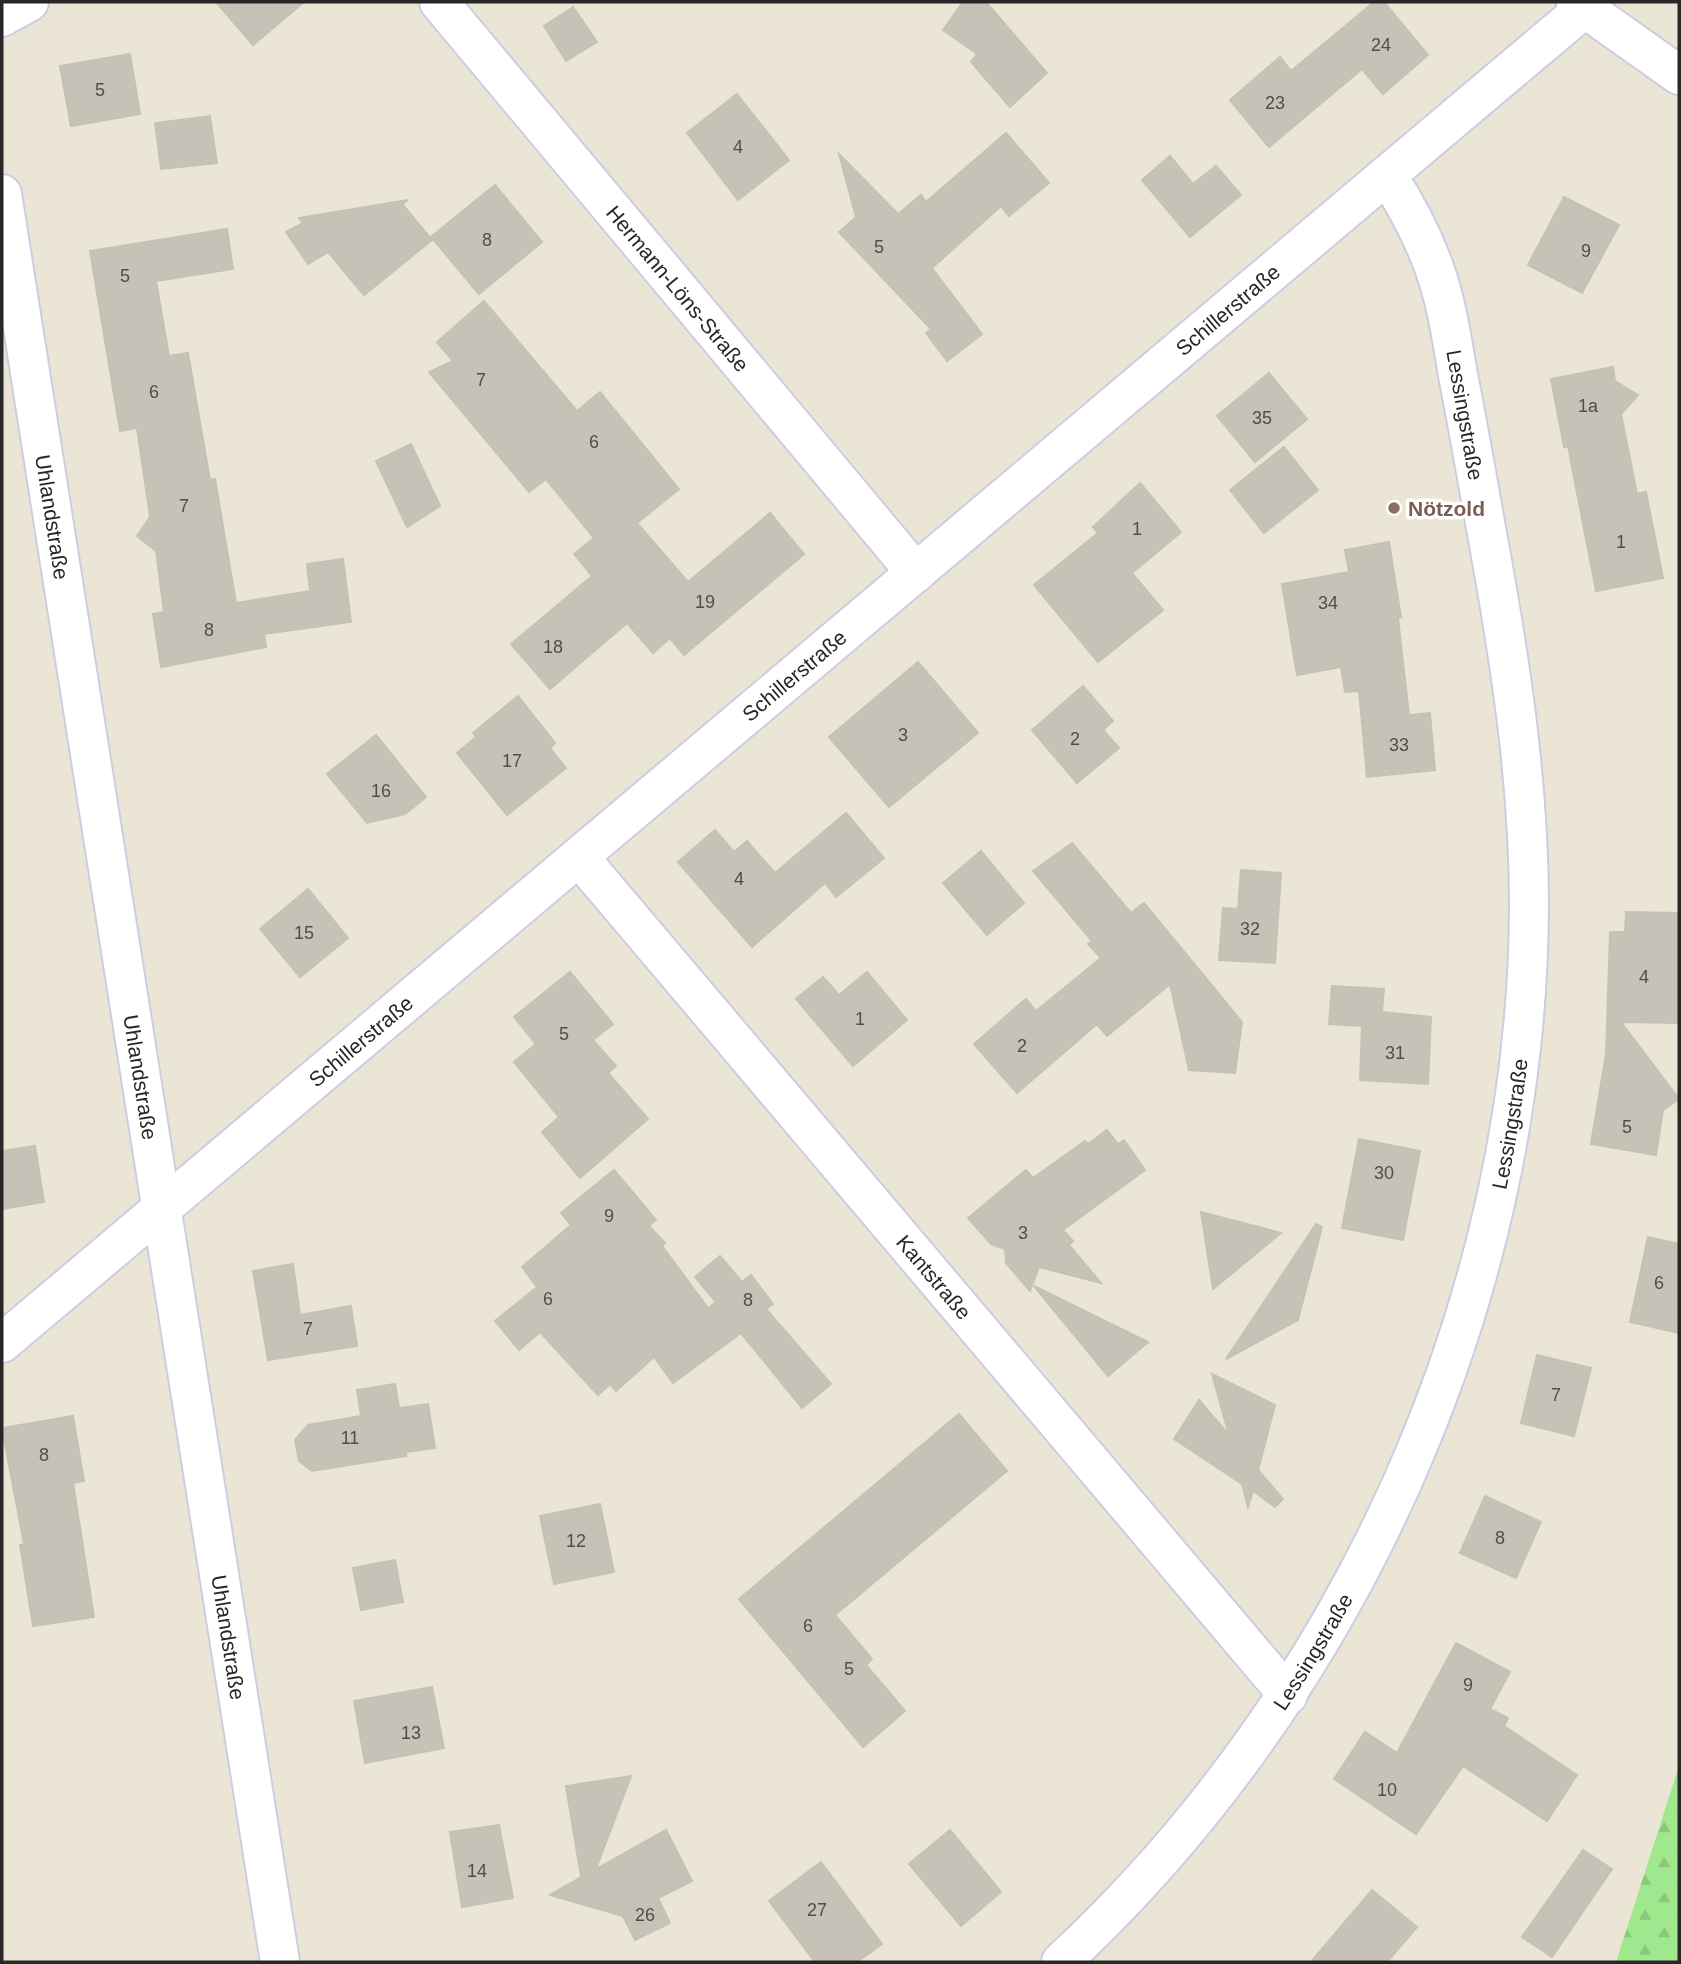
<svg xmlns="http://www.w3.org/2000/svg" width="1681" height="1964" font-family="Arial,sans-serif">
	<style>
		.forest { fill: url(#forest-firs) }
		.building { fill: #c6c2b7; stroke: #c6c2b1; stroke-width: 2 }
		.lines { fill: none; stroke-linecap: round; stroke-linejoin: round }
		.minor-casing { stroke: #cccde2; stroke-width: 42 }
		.secondary-casing { stroke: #cccde2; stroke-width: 42 }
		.minor { stroke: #fff; stroke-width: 38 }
		.secondary { stroke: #fff; stroke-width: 38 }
		.education-dot { fill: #8d6e63; stroke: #fff; stroke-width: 2.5 }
		.labels { text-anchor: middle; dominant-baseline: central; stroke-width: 7; stroke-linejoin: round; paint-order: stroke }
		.number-label { font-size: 18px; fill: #4f4e4b }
		.street-label { font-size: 21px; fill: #272727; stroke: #fff }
		.education-label { font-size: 21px; font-weight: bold; fill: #785e54; stroke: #fff; text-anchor: start }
	</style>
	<defs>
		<pattern id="forest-firs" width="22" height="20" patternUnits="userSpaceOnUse" patternTransform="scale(1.75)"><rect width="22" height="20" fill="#a0e88d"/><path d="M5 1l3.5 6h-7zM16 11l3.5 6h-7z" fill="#8ac77a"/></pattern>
	</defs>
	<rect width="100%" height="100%" fill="#ebe5d6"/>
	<polygon class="forest" points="1679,1766 1679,1962 1616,1962"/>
	<g class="building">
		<polygon points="216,2 304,2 253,45"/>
		<polygon points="963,2 986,2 1047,73 1010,107 971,62 977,54 943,30"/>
		<polygon points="1374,2 1384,2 1428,55 1383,94 1362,69 1269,147 1230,100 1280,57 1291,71"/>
		<polygon points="573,7 597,42 566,61 544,26"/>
		<polygon points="130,54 140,114 71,126 60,66"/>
		<polygon points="737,94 789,160 738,200 687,133"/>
		<polygon points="210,116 217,163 161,169 155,123"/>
		<polygon points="1006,133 1049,183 1009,216 1001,206 932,268 982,334 947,361 926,333 931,329 839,232 856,217 839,154 898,214 921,195 926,202"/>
		<polygon points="1170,156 1193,184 1216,166 1241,195 1190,237 1142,180"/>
		<polygon points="495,185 542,242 479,294 431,237"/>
		<polygon points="1564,197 1619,225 1582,293 1528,265"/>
		<polygon points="408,200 402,204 432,240 364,295 328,252 308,264 286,232 303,223 299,218"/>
		<polygon points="227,229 233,269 156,281 169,356 188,353 210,480 215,479 236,603 310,591 307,564 343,559 351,622 264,634 266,647 161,667 153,614 164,612 156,551 137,536 150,517 137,428 120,431 90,251"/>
		<polygon points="484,301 577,411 600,392 679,489 637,523 688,582 770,513 804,554 684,655 670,638 653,653 627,623 550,689 511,644 592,576 574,554 594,538 546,479 529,492 429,372 453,361 437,342"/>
		<polygon points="1613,367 1615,381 1638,395 1621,414 1637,494 1646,492 1663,578 1596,591 1568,446 1564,447 1551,379"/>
		<polygon points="1269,373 1307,419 1255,462 1217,416"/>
		<polygon points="411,444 440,506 407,527 376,461"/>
		<polygon points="1284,447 1318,490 1264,533 1230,490"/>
		<polygon points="1140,483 1181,532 1132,573 1163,610 1098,662 1034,585 1098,533 1093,527"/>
		<polygon points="1389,542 1401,617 1398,618 1409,715 1430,713 1435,770 1367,777 1359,691 1345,692 1341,667 1297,675 1282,584 1349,572 1345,550"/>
		<polygon points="918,662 978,733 889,807 829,737"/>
		<polygon points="1083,686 1113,721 1103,730 1119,748 1077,783 1032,730"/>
		<polygon points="518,696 555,743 550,748 566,768 507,815 457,753 476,737 473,733"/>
		<polygon points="376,735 426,797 405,814 367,823 327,774"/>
		<polygon points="846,813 884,858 836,897 825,883 752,947 678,862 715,830 734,852 747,841 775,873"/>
		<polygon points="1072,843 1131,913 1144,903 1242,1022 1235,1073 1189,1070 1170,984 1107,1036 1097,1024 1017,1093 974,1044 1026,999 1036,1011 1101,958 1088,944 1092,941 1033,871"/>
		<polygon points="981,851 1024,903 987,935 943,883"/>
		<polygon points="1241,870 1281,873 1275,963 1219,960 1223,908 1238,909"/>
		<polygon points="308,889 348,938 300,977 260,929"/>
		<polygon points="1626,912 1679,913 1679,1023 1621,1022 1679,1099 1663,1110 1656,1155 1591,1144 1606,1054 1610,932 1625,932"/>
		<polygon points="570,972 613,1024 593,1040 616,1066 608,1073 648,1119 580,1178 542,1132 559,1117 514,1062 536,1044 514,1017"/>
		<polygon points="867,972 907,1020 853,1066 796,999 823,977 839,995"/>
		<polygon points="1332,986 1384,989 1382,1012 1431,1017 1428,1084 1360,1080 1362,1026 1329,1024"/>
		<polygon points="1107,1130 1118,1144 1124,1140 1145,1170 1063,1230 1073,1241 1069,1245 1101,1283 1039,1267 1030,1291 1006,1263 1005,1249 991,1244 968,1218 1026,1170 1033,1178 1085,1141 1088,1144"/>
		<polygon points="1359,1139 1420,1151 1403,1240 1342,1228"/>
		<polygon points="35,1146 44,1202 2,1209 2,1151"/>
		<polygon points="614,1170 656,1220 649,1226 665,1243 662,1246 708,1308 716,1302 695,1277 720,1256 742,1282 751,1275 773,1304 766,1309 831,1384 802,1408 741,1333 673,1383 654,1357 616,1391 610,1384 598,1395 540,1332 519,1350 495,1321 537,1287 522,1267 571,1225 561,1213"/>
		<polygon points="1201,1212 1281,1233 1213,1289"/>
		<polygon points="1316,1224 1322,1227 1298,1320 1226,1359"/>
		<polygon points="1648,1237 1679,1244 1679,1333 1630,1322"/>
		<polygon points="293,1264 300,1315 351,1306 357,1346 268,1360 253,1271"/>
		<polygon points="1034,1286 1148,1342 1108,1376"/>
		<polygon points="1537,1355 1591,1368 1574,1436 1521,1423"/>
		<polygon points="1212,1374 1275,1405 1258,1470 1283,1499 1275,1507 1253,1491 1248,1507 1242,1484 1174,1439 1199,1400 1229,1435"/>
		<polygon points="395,1384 399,1408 428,1404 435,1448 406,1452 406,1456 312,1471 299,1461 295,1440 308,1425 361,1416 357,1390"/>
		<polygon points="959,1414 1007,1471 835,1615 872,1659 866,1665 905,1711 863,1747 739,1599"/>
		<polygon points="73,1416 84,1481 73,1483 94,1617 33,1626 20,1545 24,1544 2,1428"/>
		<polygon points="1485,1496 1541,1522 1516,1578 1460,1553"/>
		<polygon points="600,1504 614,1572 554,1584 540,1516"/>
		<polygon points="395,1560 403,1602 361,1610 353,1568"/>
		<polygon points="1456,1643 1510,1672 1490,1709 1508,1718 1504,1726 1577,1775 1547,1821 1463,1766 1416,1834 1334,1779 1365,1732 1397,1753"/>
		<polygon points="432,1687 444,1748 365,1763 354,1701"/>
		<polygon points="631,1776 596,1869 666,1830 692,1881 658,1898 670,1923 635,1940 623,1916 550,1895 581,1877 566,1786"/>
		<polygon points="499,1825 513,1898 462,1907 450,1832"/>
		<polygon points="950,1830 1001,1892 961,1926 909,1864"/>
		<polygon points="1583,1850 1612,1869 1552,1957 1522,1937"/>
		<polygon points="821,1862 882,1944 857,1962 815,1962 769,1901"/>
		<polygon points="1372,1890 1417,1927 1387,1962 1311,1962"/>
	</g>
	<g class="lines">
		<g class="minor-casing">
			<g id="minor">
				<path id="s1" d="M439 2 916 573"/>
				<polyline points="2,17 29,2"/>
				<path id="s2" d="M2 194 280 1962"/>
				<path id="s3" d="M579 857 1288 1695"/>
				<path id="s4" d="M2 1343 1585 8"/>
				<path id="s5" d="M1061 1962C1349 1695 1528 1300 1529 905 1529 778 1509 653 1486 528 1477 477 1468 426 1458 375 1452 340 1447 304 1435 270 1423 236 1407 206 1387 175"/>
			</g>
		</g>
		<g class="secondary-casing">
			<polyline id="secondary" points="1576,2 1679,75"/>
		</g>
		<use href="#minor" class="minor"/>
		<use href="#secondary" class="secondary"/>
	</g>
	<circle class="education-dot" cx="1394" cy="508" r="7"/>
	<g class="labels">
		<g class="number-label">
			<text x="1381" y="45">24</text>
			<text x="100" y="90">5</text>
			<text x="1275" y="103">23</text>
			<text x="738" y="147">4</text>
			<text x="487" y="240">8</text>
			<text x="879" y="247">5</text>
			<text x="1586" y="251">9</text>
			<text x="125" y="276">5</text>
			<text x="481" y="380">7</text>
			<text x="154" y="392">6</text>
			<text x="1588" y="406">1a</text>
			<text x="1262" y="418">35</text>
			<text x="594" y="442">6</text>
			<text x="184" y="506">7</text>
			<text x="1137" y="529">1</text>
			<text x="1621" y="542">1</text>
			<text x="705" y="602">19</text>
			<text x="1328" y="603">34</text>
			<text x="209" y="630">8</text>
			<text x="553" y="647">18</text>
			<text x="903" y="735">3</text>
			<text x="1075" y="739">2</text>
			<text x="1399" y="745">33</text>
			<text x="512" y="761">17</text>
			<text x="381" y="791">16</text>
			<text x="739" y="879">4</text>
			<text x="1250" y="929">32</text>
			<text x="304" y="933">15</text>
			<text x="1644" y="977">4</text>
			<text x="860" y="1019">1</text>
			<text x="564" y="1034">5</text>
			<text x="1022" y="1046">2</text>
			<text x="1395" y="1053">31</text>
			<text x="1627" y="1127">5</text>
			<text x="1384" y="1173">30</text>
			<text x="609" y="1216">9</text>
			<text x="1023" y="1233">3</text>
			<text x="1659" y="1283">6</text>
			<text x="548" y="1299">6</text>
			<text x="748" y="1300">8</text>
			<text x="308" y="1329">7</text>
			<text x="1556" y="1395">7</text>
			<text x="350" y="1438">11</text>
			<text x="44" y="1455">8</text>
			<text x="1500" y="1538">8</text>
			<text x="576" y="1541">12</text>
			<text x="808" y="1626">6</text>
			<text x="849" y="1669">5</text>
			<text x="1468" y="1685">9</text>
			<text x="411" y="1733">13</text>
			<text x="1387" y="1790">10</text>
			<text x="477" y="1871">14</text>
			<text x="817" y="1910">27</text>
			<text x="645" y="1915">26</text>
		</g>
		<g class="street-label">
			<text stroke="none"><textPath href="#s1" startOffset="373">Hermann-Löns-Straße</textPath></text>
			<text stroke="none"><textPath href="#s4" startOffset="1603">Schillerstraße</textPath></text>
			<text transform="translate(1465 415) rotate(80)">Lessingstraße</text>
			<text stroke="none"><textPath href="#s2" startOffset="327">Uhlandstraße</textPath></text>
			<text stroke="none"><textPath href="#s4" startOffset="1036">Schillerstraße</textPath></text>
			<text stroke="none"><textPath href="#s4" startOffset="469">Schillerstraße</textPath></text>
			<text stroke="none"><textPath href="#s2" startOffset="894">Uhlandstraße</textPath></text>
			<text stroke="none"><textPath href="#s5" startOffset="968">Lessingstraße</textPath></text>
			<text stroke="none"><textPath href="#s3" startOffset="550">Kantstraße</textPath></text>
			<text stroke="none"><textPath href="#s2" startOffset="1461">Uhlandstraße</textPath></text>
			<text stroke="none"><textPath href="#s5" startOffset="401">Lessingstraße</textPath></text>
		</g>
		<g class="education-label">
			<text x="1408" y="508">Nötzold</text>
		</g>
	</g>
	<rect width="1681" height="1964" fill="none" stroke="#272727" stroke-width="7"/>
</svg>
